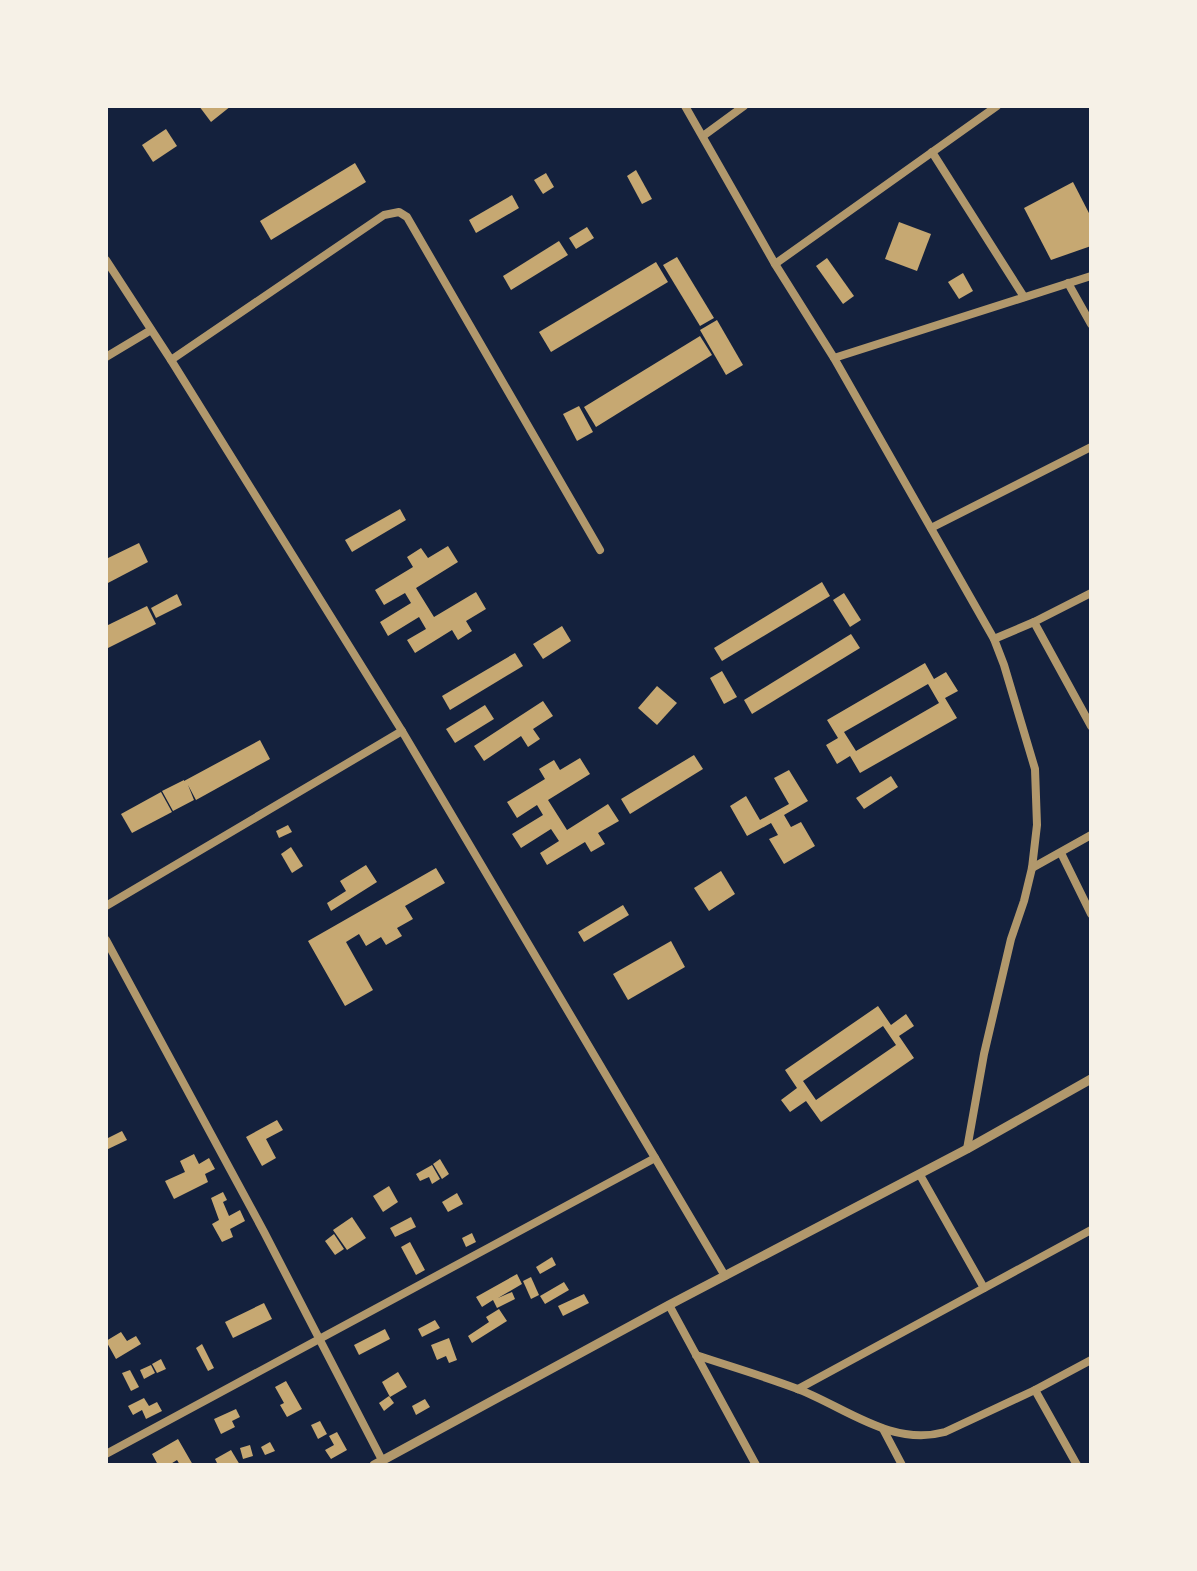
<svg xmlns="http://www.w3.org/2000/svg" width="1197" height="1571" font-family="'Crimson Pro',serif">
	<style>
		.building { fill: #c6a872; fill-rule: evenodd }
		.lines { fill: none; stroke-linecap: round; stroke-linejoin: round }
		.minor { stroke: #b1986c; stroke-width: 8 }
		.tertiary { stroke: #b1986c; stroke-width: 9 }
	</style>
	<rect width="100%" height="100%" fill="#14213d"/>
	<g class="building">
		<polygon points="199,106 231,106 211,122"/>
		<polygon points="166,129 177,146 153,162 142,145"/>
		<polygon points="355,163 366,182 271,240 260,221"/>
		<polygon points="636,170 652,199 642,204 627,176"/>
		<polygon points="546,173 554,187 543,194 534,180"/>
		<polygon points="1073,182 1091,217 1091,246 1051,260 1024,208"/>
		<polygon points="512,195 519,208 476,233 469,220"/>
		<polygon points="899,222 931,234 917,271 885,259"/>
		<polygon points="587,227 594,238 576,249 569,238"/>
		<polygon points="559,241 568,255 511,290 503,276"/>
		<polygon points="677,257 714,318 700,326 663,265"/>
		<polygon points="827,258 854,296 843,304 816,266"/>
		<polygon points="656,262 668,282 551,352 539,332"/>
		<polygon points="963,273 973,291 959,299 948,282"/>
		<polygon points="717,320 743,365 726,375 700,330"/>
		<polygon points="700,336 712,355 596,427 584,407"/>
		<polygon points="579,406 593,432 577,441 563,414"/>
		<polygon points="400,509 406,520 352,552 345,540"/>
		<polygon points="139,543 148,562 106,584 106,559"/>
		<polygon points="448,546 458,562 416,588 434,617 476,592 486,609 466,621 472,631 458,640 452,630 415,653 407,640 426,629 419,617 388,636 380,622 411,603 405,593 384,605 375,590 413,567 407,557 421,548 428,558"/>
		<polygon points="822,582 830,596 722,661 714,648"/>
		<polygon points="844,593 861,620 850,627 833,600"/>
		<polygon points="177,594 182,605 156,618 151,608"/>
		<polygon points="147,606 156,624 106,649 106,626"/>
		<polygon points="562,626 571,641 543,659 533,644"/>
		<polygon points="851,634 860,648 752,714 744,700"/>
		<polygon points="515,653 523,666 450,710 442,696"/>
		<path d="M925 663 934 679 946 672 958 691 945 698 957 718 860 773 850 756 837 764 826 745 838 738 827 720ZM928 684 939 703 856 751 844 732Z"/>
		<polygon points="722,671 737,697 724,704 710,678"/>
		<polygon points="657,686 677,703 657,725 638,708"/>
		<polygon points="543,701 553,716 533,729 540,739 528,747 521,736 484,761 474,746"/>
		<polygon points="485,705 494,719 455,743 446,729"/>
		<polygon points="260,740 270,759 196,800 188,785 194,800 173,811 162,791 184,780 184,781"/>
		<polygon points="694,755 703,769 630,814 621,799"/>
		<polygon points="580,758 590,774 548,800 567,830 608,804 619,821 598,833 605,844 591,852 585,842 547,865 540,853 559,841 551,829 521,848 512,834 543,815 537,805 517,818 507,802 545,779 539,769 554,760 560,770"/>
		<polygon points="789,770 808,801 784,815 791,827 801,822 815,846 784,864 769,839 778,835 771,823 747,836 730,806 746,796 760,820 789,804 774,778"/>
		<polygon points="891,776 898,787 864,809 856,798"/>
		<polygon points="161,792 172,812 132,833 121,814"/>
		<polygon points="288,825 292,832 279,838 276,831"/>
		<polygon points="291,847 303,866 292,873 281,854"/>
		<polygon points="366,865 377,882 331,911 327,903 346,891 340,881"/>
		<polygon points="436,868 445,883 405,906 413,919 397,928 402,936 386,945 381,937 366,946 359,934 346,942 373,990 345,1006 308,941"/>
		<polygon points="721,871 735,894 709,911 694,888"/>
		<polygon points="623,905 629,915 584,942 578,932"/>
		<polygon points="671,941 685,967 628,1000 613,974"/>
		<path d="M878 1006 891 1025 906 1014 914 1026 899 1036 914 1058 821 1122 806 1101 790 1112 781 1100 797 1088 785 1070ZM883 1026 896 1045 816 1100 803 1081Z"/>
		<polygon points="277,1120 283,1130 266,1139 276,1158 262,1166 246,1137"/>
		<polygon points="122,1131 127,1140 106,1150 106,1139"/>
		<polygon points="194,1154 199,1164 209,1158 215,1169 205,1174 208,1182 174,1199 165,1181 185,1172 180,1161"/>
		<polygon points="440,1159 449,1174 442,1179 433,1164"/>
		<polygon points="432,1165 440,1179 432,1184 429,1177 420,1181 416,1174"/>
		<polygon points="389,1186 398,1202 383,1212 373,1196"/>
		<polygon points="223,1192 227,1200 223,1202 229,1216 240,1210 245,1221 230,1229 233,1237 222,1242 212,1224 219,1220 211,1198"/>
		<polygon points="457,1193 463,1204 448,1212 442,1202"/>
		<polygon points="352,1217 366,1238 347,1250 333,1230"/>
		<polygon points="411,1217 416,1227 395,1237 390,1228"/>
		<polygon points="472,1233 476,1242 466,1247 462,1238"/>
		<polygon points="334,1234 344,1249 335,1255 325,1241"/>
		<polygon points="410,1242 425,1270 416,1275 401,1247"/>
		<polygon points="552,1257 556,1265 540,1274 536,1267"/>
		<polygon points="517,1274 522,1284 498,1298 512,1292 515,1299 497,1308 493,1300 482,1307 476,1297"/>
		<polygon points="531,1277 539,1295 531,1299 523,1281"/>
		<polygon points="564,1282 569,1290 545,1304 540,1296"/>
		<polygon points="584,1294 589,1303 563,1316 558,1306"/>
		<polygon points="264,1303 272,1319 233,1338 225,1322"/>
		<polygon points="499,1309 507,1321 472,1343 468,1336 489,1322 486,1317"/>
		<polygon points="435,1320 440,1328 422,1337 418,1329"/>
		<polygon points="385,1329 390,1339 359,1355 354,1345"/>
		<polygon points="121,1332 127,1341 136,1336 141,1344 116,1359 106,1341"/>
		<polygon points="449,1338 457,1360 449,1363 446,1356 437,1360 431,1345"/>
		<polygon points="202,1344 214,1368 208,1371 196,1348"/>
		<polygon points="161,1359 166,1369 157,1373 152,1364"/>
		<polygon points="151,1365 155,1373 144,1379 140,1370"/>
		<polygon points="130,1370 139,1387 131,1391 122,1373"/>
		<polygon points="398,1372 407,1387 390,1397 382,1382"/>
		<polygon points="286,1381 302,1409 287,1417 280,1405 284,1403 275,1387"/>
		<polygon points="389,1396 394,1403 384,1411 379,1403"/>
		<polygon points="144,1398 149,1406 157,1402 162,1411 146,1419 142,1410 133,1415 128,1406"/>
		<polygon points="425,1399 430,1407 416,1415 412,1406"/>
		<polygon points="236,1409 240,1417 232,1421 235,1427 221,1434 214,1419"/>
		<polygon points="320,1421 327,1434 318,1439 311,1425"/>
		<polygon points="337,1432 347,1450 331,1459 325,1450 334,1445 329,1436"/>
		<polygon points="178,1439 193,1465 180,1465 177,1460 169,1465 158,1465 152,1454"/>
		<polygon points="270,1442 275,1451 265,1455 261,1447"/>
		<polygon points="250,1445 253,1456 243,1459 240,1448"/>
		<polygon points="231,1450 240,1465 218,1465 215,1459"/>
	</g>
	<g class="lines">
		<g class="minor">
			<polyline points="685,106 775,264 834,358 994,639 1004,665 1035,769 1037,825 1032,868 1024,901 1011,939 984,1054 967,1149"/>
			<polyline points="703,136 744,106"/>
			<polyline points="932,152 1024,297"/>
			<polyline points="106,260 171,360 402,731 725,1276"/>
			<polyline points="775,264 997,106"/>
			<polyline points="1068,283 1091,324"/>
			<polyline points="106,357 151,330"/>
			<polyline points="834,358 1091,276"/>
			<polyline points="171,360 384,215 399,212 407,217 600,550"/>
			<polyline points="931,528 1091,447"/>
			<polyline points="1034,622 1091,726"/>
			<polyline points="994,639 1034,622 1091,593"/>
			<polyline points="1061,853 1091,914"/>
			<polyline points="1032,868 1091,835"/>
			<polyline points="106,906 402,731"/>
			<polyline points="106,940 264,1232 382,1460"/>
			<polyline points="920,1175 984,1288"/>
			<polyline points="669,1305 756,1465"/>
			<path d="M696 1355C729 1366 763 1376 795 1388 844 1406 890 1447 945 1432L1035 1390 1091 1360"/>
			<polyline points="798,1389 1091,1230"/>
			<polyline points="1035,1390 1077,1465"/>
			<polyline points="883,1429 902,1465"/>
			<polyline points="106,1454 655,1158"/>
		</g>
		<polyline class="tertiary" points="374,1465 669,1305 967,1149 1091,1079"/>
	</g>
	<rect width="1197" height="1571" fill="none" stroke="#f6f1e7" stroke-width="216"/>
</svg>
